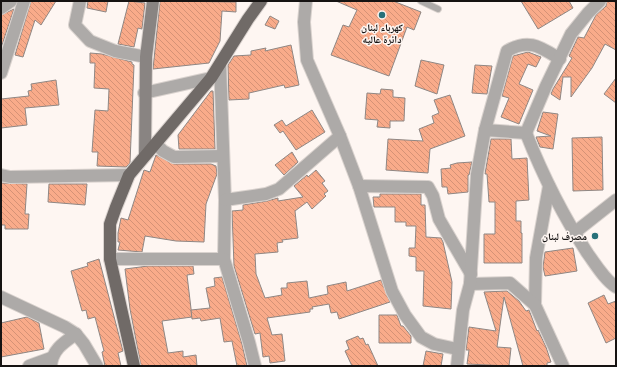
<svg xmlns="http://www.w3.org/2000/svg" width="617" height="367" font-family="Inter,'Noto Naskh Arabic',sans-serif">
	<style>
		.building { fill: url(#building-back-hatch); stroke: #8f8784 }
		.lines { fill: none; stroke-linecap: round; stroke-linejoin: round }
		.lane-casing { stroke: #d9d2ce; stroke-width: 8 }
		.street-casing { stroke: #d9d2ce; stroke-width: 14 }
		.secondary-casing { stroke: #d9d2ce; stroke-width: 14 }
		.primary-casing { stroke: #d9d2ce; stroke-width: 14 }
		.lane { stroke: #adaaa8; stroke-width: 6 }
		.street { stroke: #adaaa8; stroke-width: 12 }
		.secondary { stroke: #898482; stroke-width: 12 }
		.primary { stroke: #706a67; stroke-width: 12 }
		.poi-dot { fill: #277079; stroke: #fef6f2; stroke-width: 1.5 }
		.labels { text-anchor: middle; dominant-baseline: central; stroke-width: 3; stroke-linejoin: round; paint-order: stroke }
		.poi-label { font-size: 10px; font-weight: bold; fill: #161312; stroke: #fef6f2 }
	</style>
	<defs>
		<pattern id="building-back-hatch" width="6" height="6" patternUnits="userSpaceOnUse"><rect width="6" height="6" fill="#f9ab8a"/><path d="M-1 5l2 2M0 0l6 6M5-1l2 2" fill="none" stroke="#d59276"/></pattern>
	</defs>
	<rect width="100%" height="100%" fill="#fef6f2"/>
	<g class="building">
		<polygon points="31,1 56,1 41,25 35,20 23,57 15,55"/>
		<polygon points="88,1 108,1 106,12 87,8"/>
		<polygon points="129,1 145,3 142,29 138,28 134,47 118,44"/>
		<polygon points="160,1 236,2 236,12 222,11 220,41 209,63 153,69"/>
		<polygon points="336,1 393,1 421,12 414,30 407,27 389,76 331,55 343,25 349,27 357,10"/>
		<polygon points="521,1 569,1 573,8 538,29"/>
		<polygon points="607,1 616,1 616,50 605,44 592,68 571,97 571,77 563,77 560,100 551,94 553,89 572,58 569,56 578,37 584,38 596,15 606,6"/>
		<polygon points="14,9 1,48 1,15"/>
		<polygon points="270,16 279,21 275,29 265,25"/>
		<polygon points="291,45 299,85 285,88 284,85 249,93 249,99 229,100 228,65 234,56 251,55 251,51 266,48 265,51"/>
		<polygon points="528,52 541,57 536,67 528,64 519,84 533,90 519,124 501,117 509,98 502,96 513,56"/>
		<polygon points="90,53 102,54 132,62 132,64 134,65 130,163 126,167 97,166 98,152 92,152 95,110 108,111 109,89 94,88 95,63 90,63"/>
		<polygon points="421,60 444,65 437,94 415,86"/>
		<polygon points="475,65 492,66 487,94 472,93"/>
		<polygon points="616,78 616,103 604,94"/>
		<polygon points="56,80 59,105 25,108 27,125 1,128 1,99 29,96 28,91 32,90 31,84"/>
		<polygon points="381,89 393,90 393,97 405,98 404,121 390,121 390,128 377,127 378,120 365,119 367,93 380,94"/>
		<polygon points="211,91 213,91 215,149 179,149 178,135"/>
		<polygon points="450,95 465,136 430,149 428,173 386,170 388,139 423,141 419,129 434,123 432,116 439,113 434,100"/>
		<polygon points="312,110 325,132 296,150 283,131 280,133 274,125 282,120 286,126"/>
		<polygon points="543,112 558,114 553,149 540,147 536,137 551,136 537,131"/>
		<polygon points="602,137 603,190 573,191 572,138"/>
		<polygon points="491,139 511,139 512,159 527,158 529,200 516,201 516,221 521,221 521,233 522,233 522,263 484,263 484,234 495,234 495,202 489,202 487,174 485,174"/>
		<polygon points="292,152 298,162 284,175 275,165"/>
		<polygon points="156,155 174,164 211,164 216,166 217,174 206,204 204,242 176,241 145,236 142,252 118,250 120,242 118,242 118,233 121,218 128,220 144,170 150,172"/>
		<polygon points="472,162 469,175 468,175 468,192 448,194 447,187 442,187 441,169 451,168 450,165 457,163"/>
		<polygon points="316,170 325,181 322,183 328,191 324,194 326,196 312,209 307,202 295,211 298,238 282,240 283,242 277,243 278,252 255,254 256,274 265,298 282,295 281,288 287,288 287,283 307,281 309,298 328,294 327,286 346,282 347,291 381,280 390,302 339,319 337,312 331,313 329,304 312,307 313,309 310,309 310,312 267,318 272,335 282,334 285,361 270,363 269,356 263,357 260,333 255,334 234,266 232,211 243,210 243,205 267,201 278,198 278,201 303,197 294,186 307,175 308,177"/>
		<polygon points="1,183 27,184 25,214 29,214 28,229 5,229 5,225 1,225"/>
		<polygon points="49,184 87,184 85,205 48,202"/>
		<polygon points="380,194 421,194 421,205 425,205 426,237 441,238 443,242 452,282 451,309 423,306 424,271 416,271 416,257 409,256 409,248 415,248 416,226 406,226 406,222 395,222 395,207 374,207 373,197 380,197"/>
		<polygon points="573,248 577,271 545,276 543,267 545,252"/>
		<polygon points="99,259 123,351 118,353 121,366 105,366 102,352 104,351 95,317 88,319 86,310 82,311 71,271 88,266 87,263"/>
		<polygon points="148,266 193,266 194,274 187,275 192,317 162,321 168,353 183,351 183,357 196,355 197,366 141,366 130,309 125,269"/>
		<polygon points="222,277 242,344 247,366 237,366 232,341 224,342 220,318 201,321 200,318 192,319 191,310 210,308 206,288 215,286 214,278"/>
		<polygon points="507,291 519,301 526,311 529,310 537,331 538,330 546,347 551,362 547,363 547,366 523,366 504,297 497,347 511,348 509,366 467,364 469,350 466,350 469,327 496,331 484,292"/>
		<polygon points="604,295 608,304 616,301 616,338 606,343 588,303"/>
		<polygon points="379,315 397,315 401,326 403,326 411,336 411,343 379,343"/>
		<polygon points="27,317 39,323 44,349 1,357 1,323"/>
		<polygon points="358,336 360,339 363,338 366,345 368,344 378,366 352,366 345,351 349,349 346,341"/>
		<polygon points="426,351 443,354 441,366 423,366"/>
	</g>
	<g class="lines">
		<g class="lane-casing">
			<polyline id="lane" points="421,1 438,9"/>
		</g>
		<g class="street-casing">
			<g id="street">
				<polyline points="80,1 75,25 90,41 115,51 146,57"/>
				<polyline points="306,1 304,22 307,60 340,136 359,186 392,291 405,315 421,337 434,344 457,349"/>
				<polyline points="1,8 11,1"/>
				<polyline points="220,64 225,200 224,259 249,342 255,366"/>
				<polyline points="1,73 24,1"/>
				<polyline points="144,93 211,78"/>
				<path d="M485 130 507 51C529 38 540 47 560 59"/>
				<path d="M526 133C543 176 563 216 588 254 596 265 605 280 616 287"/>
				<polyline points="156,144 163,151 174,157 222,156"/>
				<polyline points="1,175 10,177 129,175"/>
				<polyline points="359,186 428,187 433,196 439,219 471,274"/>
				<polyline points="549,186 536,258 535,305 563,366"/>
				<polyline points="225,200 266,194 279,189 340,136"/>
				<polyline points="574,233 616,200"/>
				<polyline points="110,259 224,259"/>
				<polyline points="470,284 510,283 535,305"/>
				<polyline points="1,297 65,327 76,334 84,344 97,366"/>
				<polyline points="29,366 51,358"/>
				<path d="M51 366C52 350 63 343 76 334"/>
				<polyline points="457,366 463,310 470,284 477,174 485,130 526,133 546,86 571,34 588,13 600,1"/>
			</g>
		</g>
		<g class="secondary-casing">
			<polyline id="secondary" points="145,155 146,57 153,1"/>
		</g>
		<g class="primary-casing">
			<polyline id="primary" points="134,366 110,259 110,224 116,207 129,175 211,78 248,19 261,1"/>
		</g>
		<use href="#lane" class="lane"/>
		<use href="#street" class="street"/>
		<use href="#secondary" class="secondary"/>
		<use href="#primary" class="primary"/>
	</g>
	<g class="poi-dot">
		<circle cx="382" cy="15" r="4"/>
		<circle cx="595" cy="236" r="4"/>
	</g>
	<g class="labels">
		<g class="poi-label">
			<text x="382" y="27">كهرباء لبنان<tspan x="382" dy="12">دائرة عاليه</tspan></text>
			<text x="587" y="236" text-anchor="end">مصرف لبنان</text>
		</g>
	</g>
	<rect width="617" height="367" fill="none" stroke="#161312" stroke-width="4"/>
</svg>
